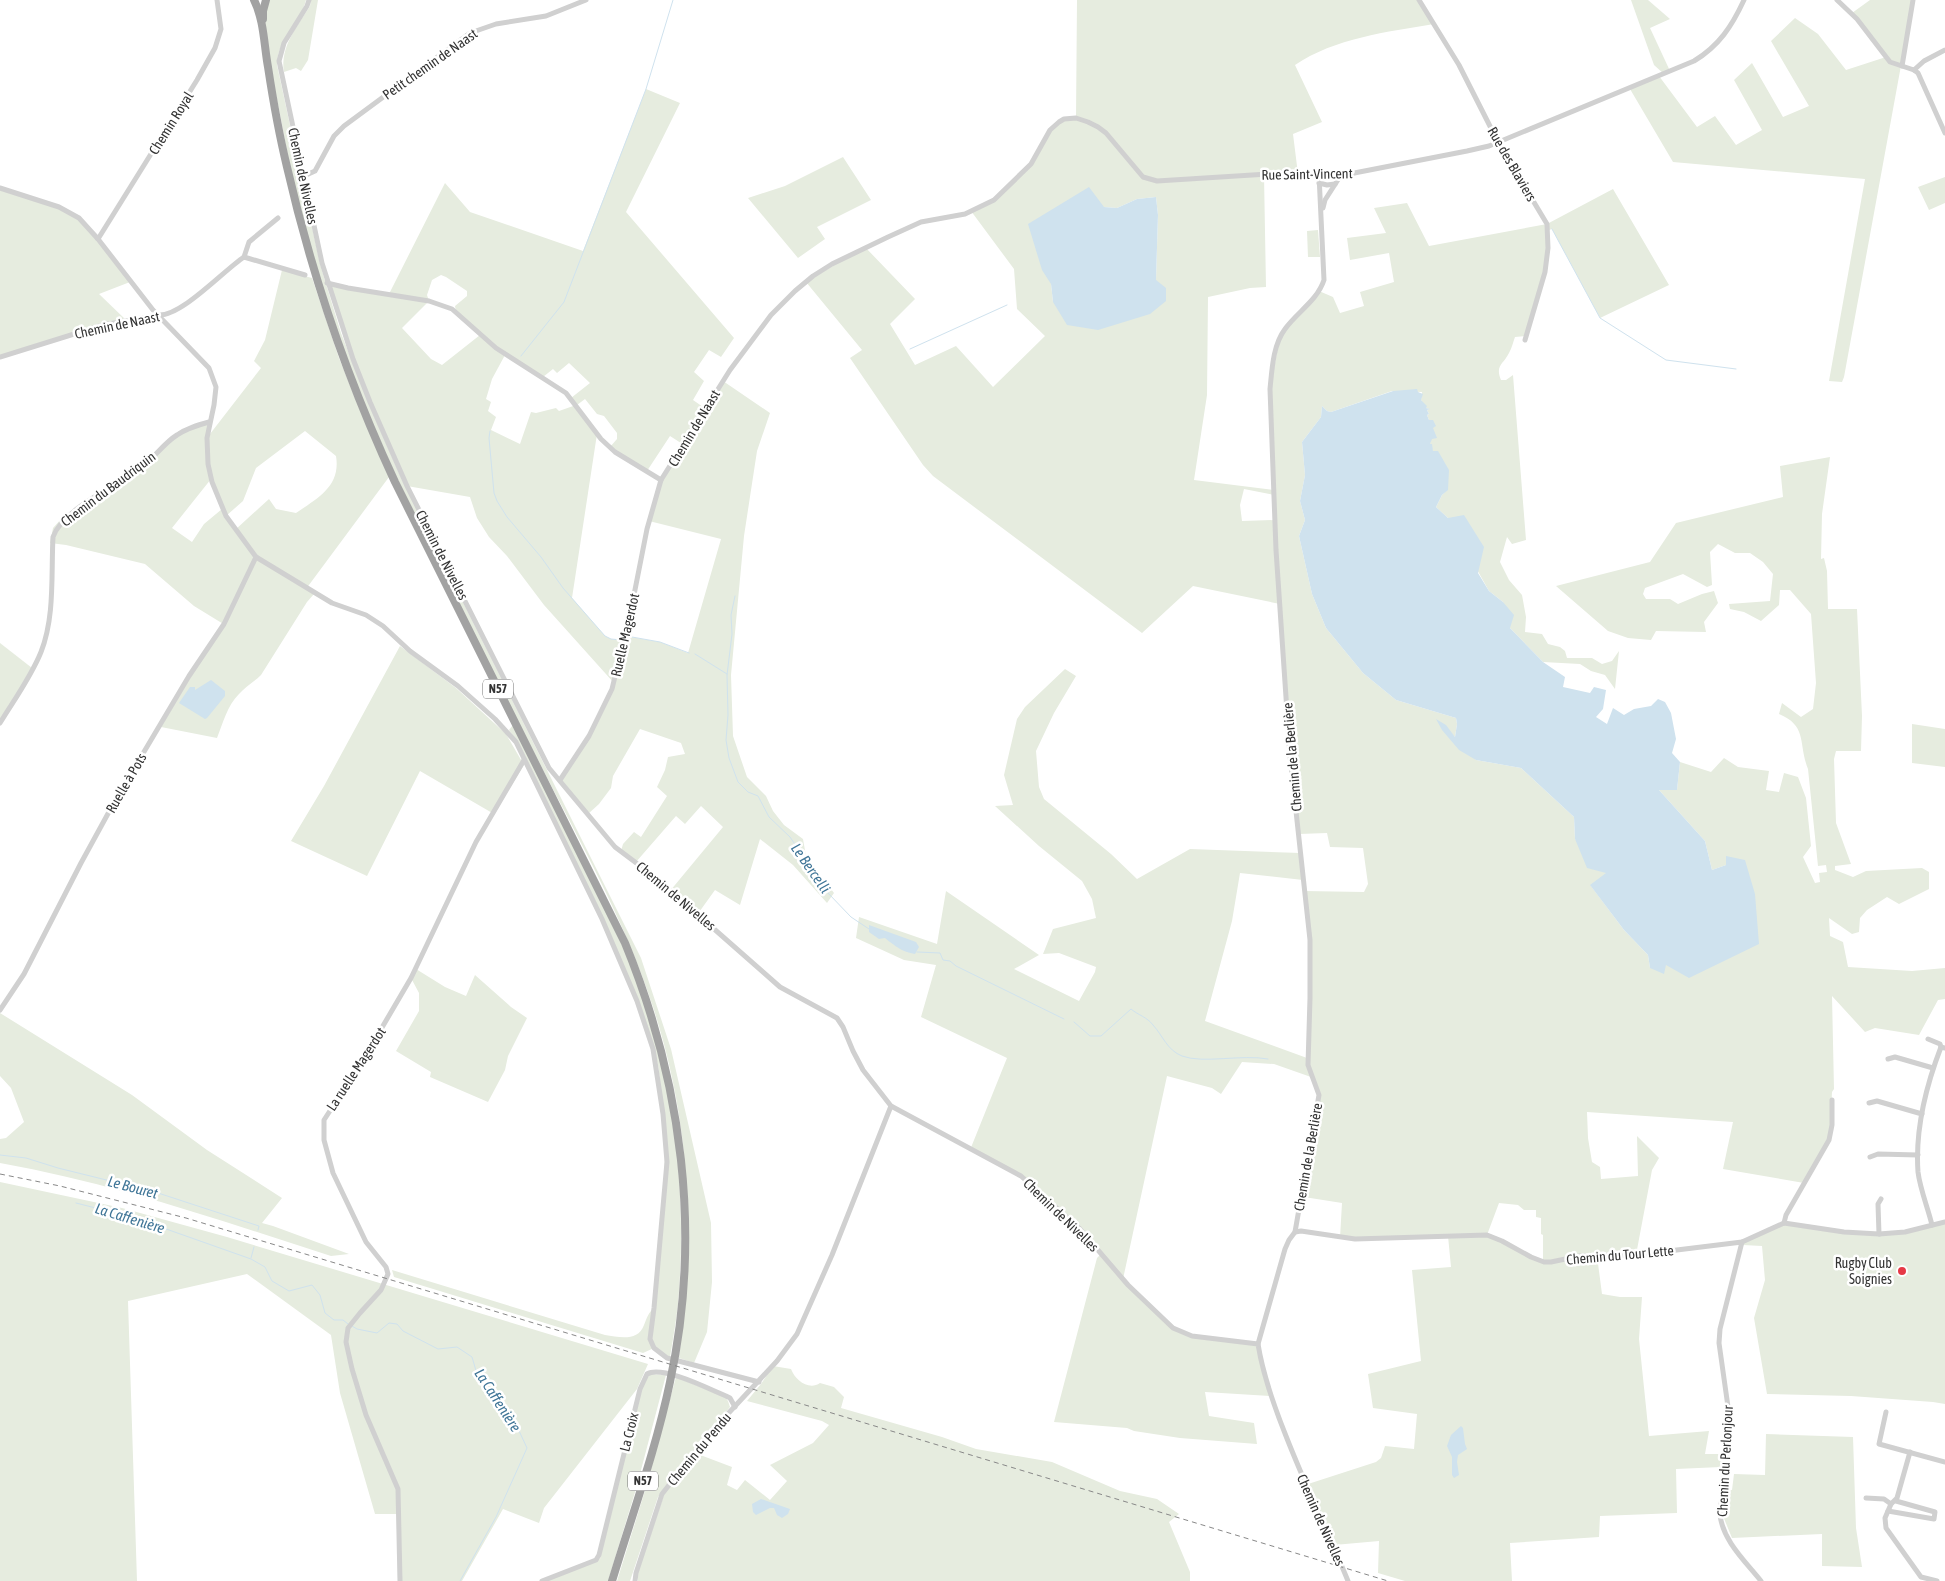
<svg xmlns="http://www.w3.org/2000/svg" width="1945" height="1581" font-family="'Asap Condensed',sans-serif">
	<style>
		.green { fill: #e6ecdf; fill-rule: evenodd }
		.water { fill: #cfe2ee }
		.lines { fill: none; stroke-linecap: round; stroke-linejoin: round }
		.stream { stroke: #cfe2ee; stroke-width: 1 }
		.minor { stroke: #d0d0d0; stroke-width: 5 }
		.trunk { stroke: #a2a2a2; stroke-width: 8 }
		.rail { stroke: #888; stroke-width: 1; stroke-dasharray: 5 4; stroke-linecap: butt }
		.poi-dot { fill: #e63946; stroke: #fff; stroke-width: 2 }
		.labels { text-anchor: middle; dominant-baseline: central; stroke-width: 5; stroke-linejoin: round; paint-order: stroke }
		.shield { fill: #fff; stroke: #707070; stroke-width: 1 }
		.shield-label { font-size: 12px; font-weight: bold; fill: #333 }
		.street-label { font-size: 14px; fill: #333; stroke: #fff }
		.poi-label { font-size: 14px; fill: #333; stroke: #fff; text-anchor: end }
		.water-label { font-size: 15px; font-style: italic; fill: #3f7597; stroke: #fff }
	</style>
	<rect width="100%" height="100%" fill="#fff"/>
	<g class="green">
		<path d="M268 0H306C300 24 277 39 277 65L320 264 341 333 368 402 402 480 641 958 671 1049 711 1223 712 1282 707 1332 694 1363 679 1358C694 1234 692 1128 653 1007 625 920 578 839 537 758 472 629 401 500 349 365 318 285 295 199 280 114 275 86 259 26 268 0Z"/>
		<path d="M311 0H318L308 60 301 71 296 68 284 72C280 46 297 27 310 6Z"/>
		<path d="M1077 0H1419L1434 24C1387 32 1335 38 1295 65L1322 122 1293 134 1298 174 1264 175 1266 287 1250 288 1208 297 1207 395 1194 480 1273 490 1270 389 1280 337 1319 291 1333 297 1340 313 1364 306 1360 292 1394 282 1389 253 1350 260 1347 238 1386 233 1374 208 1407 203 1429 246 1547 224 1613 189 1669 285 1600 318 1552 229 1549 230 1545 272 1526 336 1515 337C1513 342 1512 348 1509 353 1503 365 1495 365 1501 380H1506L1513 375 1526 540 1512 544 1507 537 1500 562 1509 580 1522 595 1526 617 1525 632 1542 634 1548 644 1560 647 1565 651 1567 658H1592L1602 664 1612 661 1619 651 1615 689 1605 675 1591 671 1580 664 1543 662 1510 628 1503 602 1489 591 1448 518 1436 507 1442 495 1448 489 1430 444 1432 427H1435L1429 420 1427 415 1429 414 1427 410 1429 409 1426 408 1421 400 1422 392 1392 391 1331 412 1327 411 1322 406 1321 417 1302 442 1305 475 1300 501 1305 520 1299 536 1312 594 1326 628 1363 673 1396 700 1456 718 1457 724 1455 737 1437 720 1476 760 1521 768 1574 817 1575 839 1607 873 1591 886 1624 930 1648 955 1650 968 1666 965 1726 865 1712 870 1705 841 1659 790H1677L1680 762 1711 772 1724 758 1738 767 1769 771 1766 790 1779 792 1784 773 1798 777 1806 798 1811 846 1803 857 1815 883 1820 882 1819 873 1827 872 1826 865 1818 866 1808 769C1798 744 1808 726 1779 714L1782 703 1801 717 1813 709 1816 683 1811 614 1790 590H1780L1779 605 1761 621 1744 612 1730 609 1729 604 1770 601 1773 574 1763 562 1750 553H1735L1718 544 1710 552 1712 585 1707 587 1683 574 1645 588 1643 594 1646 599H1670L1678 604 1702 594 1714 591 1718 603 1704 622 1706 632 1656 631 1651 640 1628 638 1608 631 1556 586 1650 562 1676 523 1783 497 1780 466 1830 457 1822 514 1821 559 1824 558 1827 571 1828 609H1857L1862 716 1861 751H1836L1834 759 1836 823 1851 864 1835 866V870L1853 877 1866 871 1922 868 1929 872V889L1899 904 1887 897 1867 910 1860 918 1859 932 1852 934 1829 918 1830 936 1843 942 1848 967 1912 971 1945 968V999L1938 1000 1919 1035 1875 1028 1865 1032 1832 996 1834 1089 1832 1092 1830 1134 1804 1183 1723 1169 1733 1122 1587 1112 1588 1138 1592 1162 1600 1167 1601 1179 1638 1176 1637 1136 1659 1158 1652 1170 1636 1255 1597 1256 1602 1294 1620 1297H1642L1639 1339 1649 1436 1709 1431 1705 1454H1723L1721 1467 1676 1469 1677 1513 1600 1516 1599 1537 1510 1543 1512 1581H1405L1378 1573 1379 1541 1334 1545 1305 1485 1376 1462 1381 1458 1385 1446 1414 1449 1417 1414 1373 1408 1368 1374 1421 1361 1412 1270 1451 1267 1448 1236 1340 1238 1342 1203 1304 1197 1319 1101 1311 1077 1274 1064 1242 1062 1221 1094 1212 1088 1167 1076 1123 1279 1167 1322 1186 1334 1258 1344 1270 1396 1205 1392 1209 1416 1254 1423 1257 1444 1180 1438 1134 1431 1127 1428 1054 1422 1097 1258 1101 1254 1079 1228 1021 1176 970 1150 1007 1058 921 1017 936 965 904 960 856 938 859 917 937 944 946 891 1039 955 1014 969 1079 1001 1095 972 1096 967 1059 953 1043 954 1053 929 1096 918 1092 899 1082 881 1039 846 995 806 1013 805 1004 775 1017 719 1025 707 1065 669 1076 676 1054 713 1036 751 1039 787 1044 799 1111 854 1137 879 1190 849 1301 853 1303 880 1240 873 1232 921 1205 1021 1307 1058 1310 940 1304 891 1364 892 1368 884 1363 848 1330 847 1327 833 1299 834 1290 756 1280 604 1193 586 1142 633 933 476 923 465 850 358 862 350 806 282 865 247 915 299 890 324 915 365 956 346 993 387 1045 336 1017 309 1014 269 971 211 988 203 1026 170 1046 136 1059 122 1076 118ZM1156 197 1158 215 1156 280 1053 302 1051 284 1104 207 1117 208 1137 199ZM1244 489 1274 495 1275 520 1242 521 1240 505ZM1499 1203 1518 1205 1524 1210H1536V1217L1541 1218V1234L1543 1235V1262L1487 1235Z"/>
		<polygon points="1631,0 1648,0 1670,19 1650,28 1670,71 1664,74 1654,65"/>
		<polygon points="1870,0 1913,0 1844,377 1842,382 1829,381 1865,179 1673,162 1630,89 1659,76 1697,127 1715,116 1736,145 1762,130 1734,80 1752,63 1783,117 1809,106 1771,41 1795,18 1818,34 1846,70 1886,57 1852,13"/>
		<path d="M646 89 680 103 626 212 734 338 721 357 709 350 694 372 704 381 693 400 706 409 723 381 770 413 757 451 744 536 731 675 733 736 747 777 766 796 773 811 784 825 803 839 806 856 834 893 827 903 793 865 760 839 740 905 715 890 697 915 670 891 723 827 701 806 685 824 676 816 636 862 621 851 623 844 634 832 641 837 667 796 657 787 665 770 668 757 685 754 681 743 640 729 613 776 611 788 599 804 588 814 560 780 580 751 614 683 544 605 507 556 489 537 477 518 470 497 407 486 370 402 327 283 389 294 445 183 470 212 583 251ZM441 275 446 277 467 291V296L455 306 456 312 480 335 442 365 431 359 402 328 429 301 427 295 432 280ZM505 355 543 377 553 369 557 373 569 363 590 383 571 398 576 405 559 411 556 408 536 413 531 412 520 444 491 430 496 417 488 411 491 402 486 399 492 379ZM585 399 597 414 604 416 617 433V439L610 447 647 471 670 436 684 445 659 485 649 521 721 539 688 653 660 642 625 636 624 641 611 639 605 636 572 598 597 434 577 405Z"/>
		<polygon points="843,157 871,200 817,227 825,239 798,258 748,198 785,186"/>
		<polygon points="1945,177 1945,203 1929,210 1918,187"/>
		<polygon points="0,188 59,207 79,218 130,282 99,294 126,320 0,357"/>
		<polygon points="1318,230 1320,257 1308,257 1307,231"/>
		<path d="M282 270 312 278 339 358 359 408 389 477 306 589 314 594 307 602 261 675C254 682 245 687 239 694 227 706 223 723 217 738L161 727 199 663 225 625 194 606 145 564 66 545 50 543 53 528 62 518 142 465 179 431 209 423 210 434 261 368 254 361 265 340ZM305 431 336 456C341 486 318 498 296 513L276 509 269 499 235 530 226 516 243 501 256 468ZM211 479 222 509 204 524 192 542 172 528Z"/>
		<polygon points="0,643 32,668 0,720"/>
		<polygon points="400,646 456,688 506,734 524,765 494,814 420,771 367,876 291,841 324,786"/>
		<polygon points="1912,724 1945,729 1945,767 1912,763"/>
		<path d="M513 725C536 770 558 815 581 861 598 895 617 930 631 967 674 1074 688 1190 678 1304 676 1322 673 1339 670 1357L657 1350 651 1339 662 1229 666 1129 658 1065 641 1007 517 741 509 730Z"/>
		<polygon points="416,969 445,987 466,996 475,975 511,1007 527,1018 508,1056 505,1070 488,1102 430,1077 431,1072 396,1051 419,1011 419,993 411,978"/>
		<path d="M0 1013 132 1095 207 1150 282 1198 262 1223 273 1226 349 1254 331 1256C222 1221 113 1183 0 1163V1139L6 1138 24 1122 11 1088 0 1076Z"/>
		<polygon points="0,1182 122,1208 227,1237 648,1364 637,1389 544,1508 539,1523 503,1509 462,1581 398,1581 397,1514 375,1514 340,1393 331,1335 247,1274 128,1301 137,1581 0,1581"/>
		<polygon points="1945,1222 1945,1404 1933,1402 1851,1396 1767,1394 1754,1318 1765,1280 1762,1246 1743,1245 1745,1242 1784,1223 1844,1232 1893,1233"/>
		<path d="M392 1270 605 1335C619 1337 638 1342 644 1325 647 1318 648 1313 654 1308L650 1335 654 1348 643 1353 394 1277Z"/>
		<path d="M773 1366 791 1369C795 1380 809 1391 820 1383L834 1387 844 1397 841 1408 942 1437 976 1449 1052 1462 1120 1491 1157 1499 1179 1514 1169 1522 1190 1572V1581H638L637 1575 665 1492 695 1453 732 1467 727 1485 737 1490 745 1480 770 1500 787 1481 770 1465 813 1443 829 1425 822 1421 747 1401 761 1384Z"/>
		<polygon points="650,1374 666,1375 636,1489 608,1581 547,1581 600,1559 642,1385"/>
		<polygon points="676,1377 725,1397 728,1401 730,1407 658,1497 630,1581 617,1581 644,1494"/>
		<polygon points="1766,1434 1853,1437 1856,1528 1862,1567 1822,1566 1822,1534 1732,1538 1723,1516 1725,1489 1732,1490 1734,1474 1765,1475"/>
	</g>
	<g class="water">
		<polygon points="1089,187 1104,207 1117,208 1137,199 1156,197 1158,215 1156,280 1166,288 1166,301 1150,314 1098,330 1067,325 1053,302 1051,284 1042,270 1028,224"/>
		<polygon points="1417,389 1418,392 1423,394 1421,400 1427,406 1426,408 1430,409 1427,410 1429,414 1427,415 1429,420 1433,420 1436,426 1433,428 1437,438 1432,439 1430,444 1432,444 1433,451 1438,451 1449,470 1448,490 1442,495 1436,507 1448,518 1464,515 1484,547 1478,573 1489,591 1503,602 1514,615 1510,628 1543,662 1565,677 1563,687 1590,693 1594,687 1606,690 1603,709 1596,717 1607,724 1613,708 1624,715 1634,709 1651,706 1658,699 1665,702 1671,713 1676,739 1672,753 1680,762 1677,790 1659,790 1705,841 1712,870 1726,865 1726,856 1745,860 1755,894 1759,944 1689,978 1666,965 1664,974 1650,968 1648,955 1624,930 1590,885 1606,873 1587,868 1575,839 1574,817 1521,768 1476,760 1459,750 1442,730 1436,719 1446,725 1455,737 1457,724 1456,718 1396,700 1363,673 1326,628 1312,594 1299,536 1305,520 1300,501 1305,475 1302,442 1321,417 1322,406 1327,411 1331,412 1393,391"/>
		<polygon points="211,680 225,691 225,696 207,718 205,719 179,703 190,687 195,687 195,690"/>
		<path d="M869 925 916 942 919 947 915 954C902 952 895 946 885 938L879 939 869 932Z"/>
		<polygon points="1461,1426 1463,1428 1465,1444 1467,1449 1458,1455 1457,1462 1459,1475 1454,1478 1452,1475 1452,1457 1447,1446 1451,1435"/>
		<polygon points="761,1499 790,1509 788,1514 782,1518 777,1515 774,1508 770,1508 756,1515 753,1512 752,1504"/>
	</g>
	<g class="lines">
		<g class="stream">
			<polyline points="1552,229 1600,318 1666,360 1736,369"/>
			<polyline points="910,349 1007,305"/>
			<polyline points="521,356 564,302 646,89 673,0"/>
			<polyline points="490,431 489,438 494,493 497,501 507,517 541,557 563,588 605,636 611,639 621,640"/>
			<polyline points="735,596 731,615 732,634 727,675 728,715 726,740 729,758 738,782 748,792 758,796 769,817 790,837 828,893 851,917 869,929"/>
			<polyline points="632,637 660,642 689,653"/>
			<polyline points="695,654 727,674"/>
			<polyline points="917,952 940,953 943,960 950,961 956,966 1064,1019"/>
			<path d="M1074 1022 1090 1036H1101L1131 1009C1138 1015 1147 1017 1153 1025 1163 1036 1167 1050 1182 1056 1203 1064 1242 1054 1268 1059"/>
			<polyline points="0,1155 26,1158 58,1168 155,1192 259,1226 258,1230"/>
			<polyline points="76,1203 135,1218 251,1259 265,1267 272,1281 289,1291 312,1285 320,1295 325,1313 334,1320 343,1320 348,1324"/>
			<polyline points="251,1258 254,1247"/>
			<polyline points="352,1326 357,1329 377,1333 389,1323 397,1324 403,1331 438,1349 457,1347 472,1357 477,1374 491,1395 514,1420 527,1448 496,1517 460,1581"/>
		</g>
		<g class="minor">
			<path d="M309 0 307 6 284 43 279 61 322 263 353 359 370 402 407 486 549 768 615 847 655 877 780 987 837 1018 843 1027 853 1051 863 1070 891 1106 1021 1176 1079 1228 1128 1285 1173 1328 1192 1336 1258 1344C1263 1376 1274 1406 1286 1436 1305 1485 1328 1532 1348 1581"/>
			<polyline points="1419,0 1459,65 1498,142 1547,224 1548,248 1545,272 1525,340"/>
			<polyline points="1837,0 1857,19 1890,62 1914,70 1918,73 1945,133"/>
			<polyline points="1902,66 1913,0"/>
			<polyline points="1914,70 1924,61 1945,50"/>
			<polyline points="304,176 315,171 334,136 344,126 470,33 496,24 546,16 586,0"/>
			<polyline points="1319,183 1327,185 1335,184"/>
			<polyline points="0,188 59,207 79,218 98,239 153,310 209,368 216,387 214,405 207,438 208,464 212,482 226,516 256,557 332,603 366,615 383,626 410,651 458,686 495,719 516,742 602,919 637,1001 653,1049 663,1114 667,1162 654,1308 650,1339 654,1348 667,1358 759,1382"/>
			<polyline points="1323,208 1325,200 1341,175"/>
			<polyline points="98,239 197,80 215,48 221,29 217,0"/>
			<polyline points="244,257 249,242 278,218"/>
			<path d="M327 283 348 288 429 301 452 309 496 348 566 393 601 439 615 452 661 480 730 370 771 315 795 291 813 276 832 264 888 237 921 222 965 214 994 200 1031 164 1050 130 1059 122 1064 119 1076 118 1088 122 1098 127 1106 133 1143 177 1157 181 1283 173 1344 175 1467 151 1489 146 1694 61C1719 46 1732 26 1744 0"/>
			<path d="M0 357 103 325 158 315C181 317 223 271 244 257L305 275"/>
			<path d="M0 723C14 700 31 677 41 652 55 617 51 574 53 537 63 508 120 485 143 466 155 457 164 443 177 435 187 428 198 425 209 422"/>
			<polyline points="560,780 589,736 612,689 631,610 647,529 661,480"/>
			<polyline points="0,1010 24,974 81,863 116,799 189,676 224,624 256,557"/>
			<polyline points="1928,1039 1940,1044 1941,1047"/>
			<polyline points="1888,1059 1895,1057 1933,1068"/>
			<polyline points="1869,1103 1877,1101 1922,1114"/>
			<polyline points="1870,1157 1878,1154 1918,1155"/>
			<polyline points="1784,1223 1786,1215 1829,1140 1832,1125 1832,1100"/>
			<path d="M1932 1225C1928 1208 1920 1189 1918 1172 1915 1130 1926 1086 1941 1047L1945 1048"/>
			<polyline points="1295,1232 1301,1231 1355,1239 1487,1235 1502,1241 1531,1257 1544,1262 1551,1262 1580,1256 1636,1255 1742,1242 1784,1223 1844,1232 1879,1234 1905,1232 1945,1222"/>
			<polyline points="1879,1234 1878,1204 1881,1199"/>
			<path d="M1742 1242 1720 1329 1719 1343 1730 1421 1720 1514C1722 1540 1746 1562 1761 1581"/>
			<path d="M1258 1344 1285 1249 1289 1240 1295 1232 1319 1095 1308 1065 1310 998V940L1290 756 1276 550 1270 389C1272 369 1273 345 1285 329 1297 312 1317 301 1324 280L1319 175"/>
			<polyline points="1886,1412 1879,1444 1945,1462"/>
			<polyline points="1910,1452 1897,1498 1891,1504 1885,1518 1886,1528 1921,1577 1937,1581"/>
			<polyline points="1866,1498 1884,1499 1891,1504"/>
			<polyline points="1888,1511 1934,1519 1935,1512 1896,1501"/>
			<polyline points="400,1581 398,1489 366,1415 352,1369 346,1342 348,1328 360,1313 381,1290 388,1274 386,1267 366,1242 333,1173 324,1140 324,1120 363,1060 411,978 476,842 524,760"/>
			<path d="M542 1581 596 1560 599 1555 640 1389 647 1374C662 1365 709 1389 726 1396L730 1398 735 1407"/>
			<polyline points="635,1581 636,1573 662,1494 710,1433 777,1361 797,1334 832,1255 891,1106"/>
		</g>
		<g class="trunk">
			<path d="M254 0C264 20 264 45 268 67 273 100 279 134 287 167 312 276 348 381 395 482L625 943C682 1082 702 1234 670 1382 656 1449 632 1515 612 1581"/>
			<polyline points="263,19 263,11 266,0"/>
		</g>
		<polyline class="rail" points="0,1174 60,1186 186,1218 1388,1581"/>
	</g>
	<circle class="poi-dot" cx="1902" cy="1271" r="5"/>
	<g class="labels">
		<g class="shield">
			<rect x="483" y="679.5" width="30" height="19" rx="4"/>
			<rect x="628" y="1471.5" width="30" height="19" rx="4"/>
		</g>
		<g class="shield-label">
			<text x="498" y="689">N57</text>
			<text x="643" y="1481">N57</text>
		</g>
		<g class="street-label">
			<text transform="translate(430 64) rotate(-35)">Petit chemin de Naast</text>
			<text transform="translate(171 123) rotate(-58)">Chemin Royal</text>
			<text transform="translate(1512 164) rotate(60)">Rue des Blaviers</text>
			<text transform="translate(1307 174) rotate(-1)">Rue Saint-Vincent</text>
			<text transform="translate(303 176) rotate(78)">Chemin de Nivelles</text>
			<text transform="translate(117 325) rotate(-12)">Chemin de Naast</text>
			<text transform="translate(694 428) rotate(-59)">Chemin de Naast</text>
			<text transform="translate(108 489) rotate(-37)">Chemin du Baudriquin</text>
			<text transform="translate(442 555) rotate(63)">Chemin de Nivelles</text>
			<text transform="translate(625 635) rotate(-77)">Ruelle Magerdot</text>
			<text transform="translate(1292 757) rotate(-95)">Chemin de la Berlière</text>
			<text transform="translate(126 783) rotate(-60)">Ruelle à Pots</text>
			<text transform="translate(676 896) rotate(40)">Chemin de Nivelles</text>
			<text transform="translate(356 1069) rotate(-57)">La ruelle Magerdot</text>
			<text transform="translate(1308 1157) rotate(-80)">Chemin de la Berlière</text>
			<text transform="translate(1061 1215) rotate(44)">Chemin de Nivelles</text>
			<text transform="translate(1620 1255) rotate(-5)">Chemin du Tour Lette</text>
			<text transform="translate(629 1432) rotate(-76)">La Croix</text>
			<text transform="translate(699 1449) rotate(-50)">Chemin du Pendu</text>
			<text transform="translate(1725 1461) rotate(-87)">Chemin du Perlonjour</text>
			<text transform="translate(1321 1520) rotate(66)">Chemin de Nivelles</text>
		</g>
		<g class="poi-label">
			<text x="1892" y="1263">Rugby Club<tspan x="1892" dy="16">Soignies</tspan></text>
		</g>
		<g class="water-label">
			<text transform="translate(811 868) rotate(55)">Le Bercelli</text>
			<text transform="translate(133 1187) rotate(15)">Le Bouret</text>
			<text transform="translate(130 1218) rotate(17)">La Caffenière</text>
			<text transform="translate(498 1400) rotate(57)">La Caffenière</text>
		</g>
	</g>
</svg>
